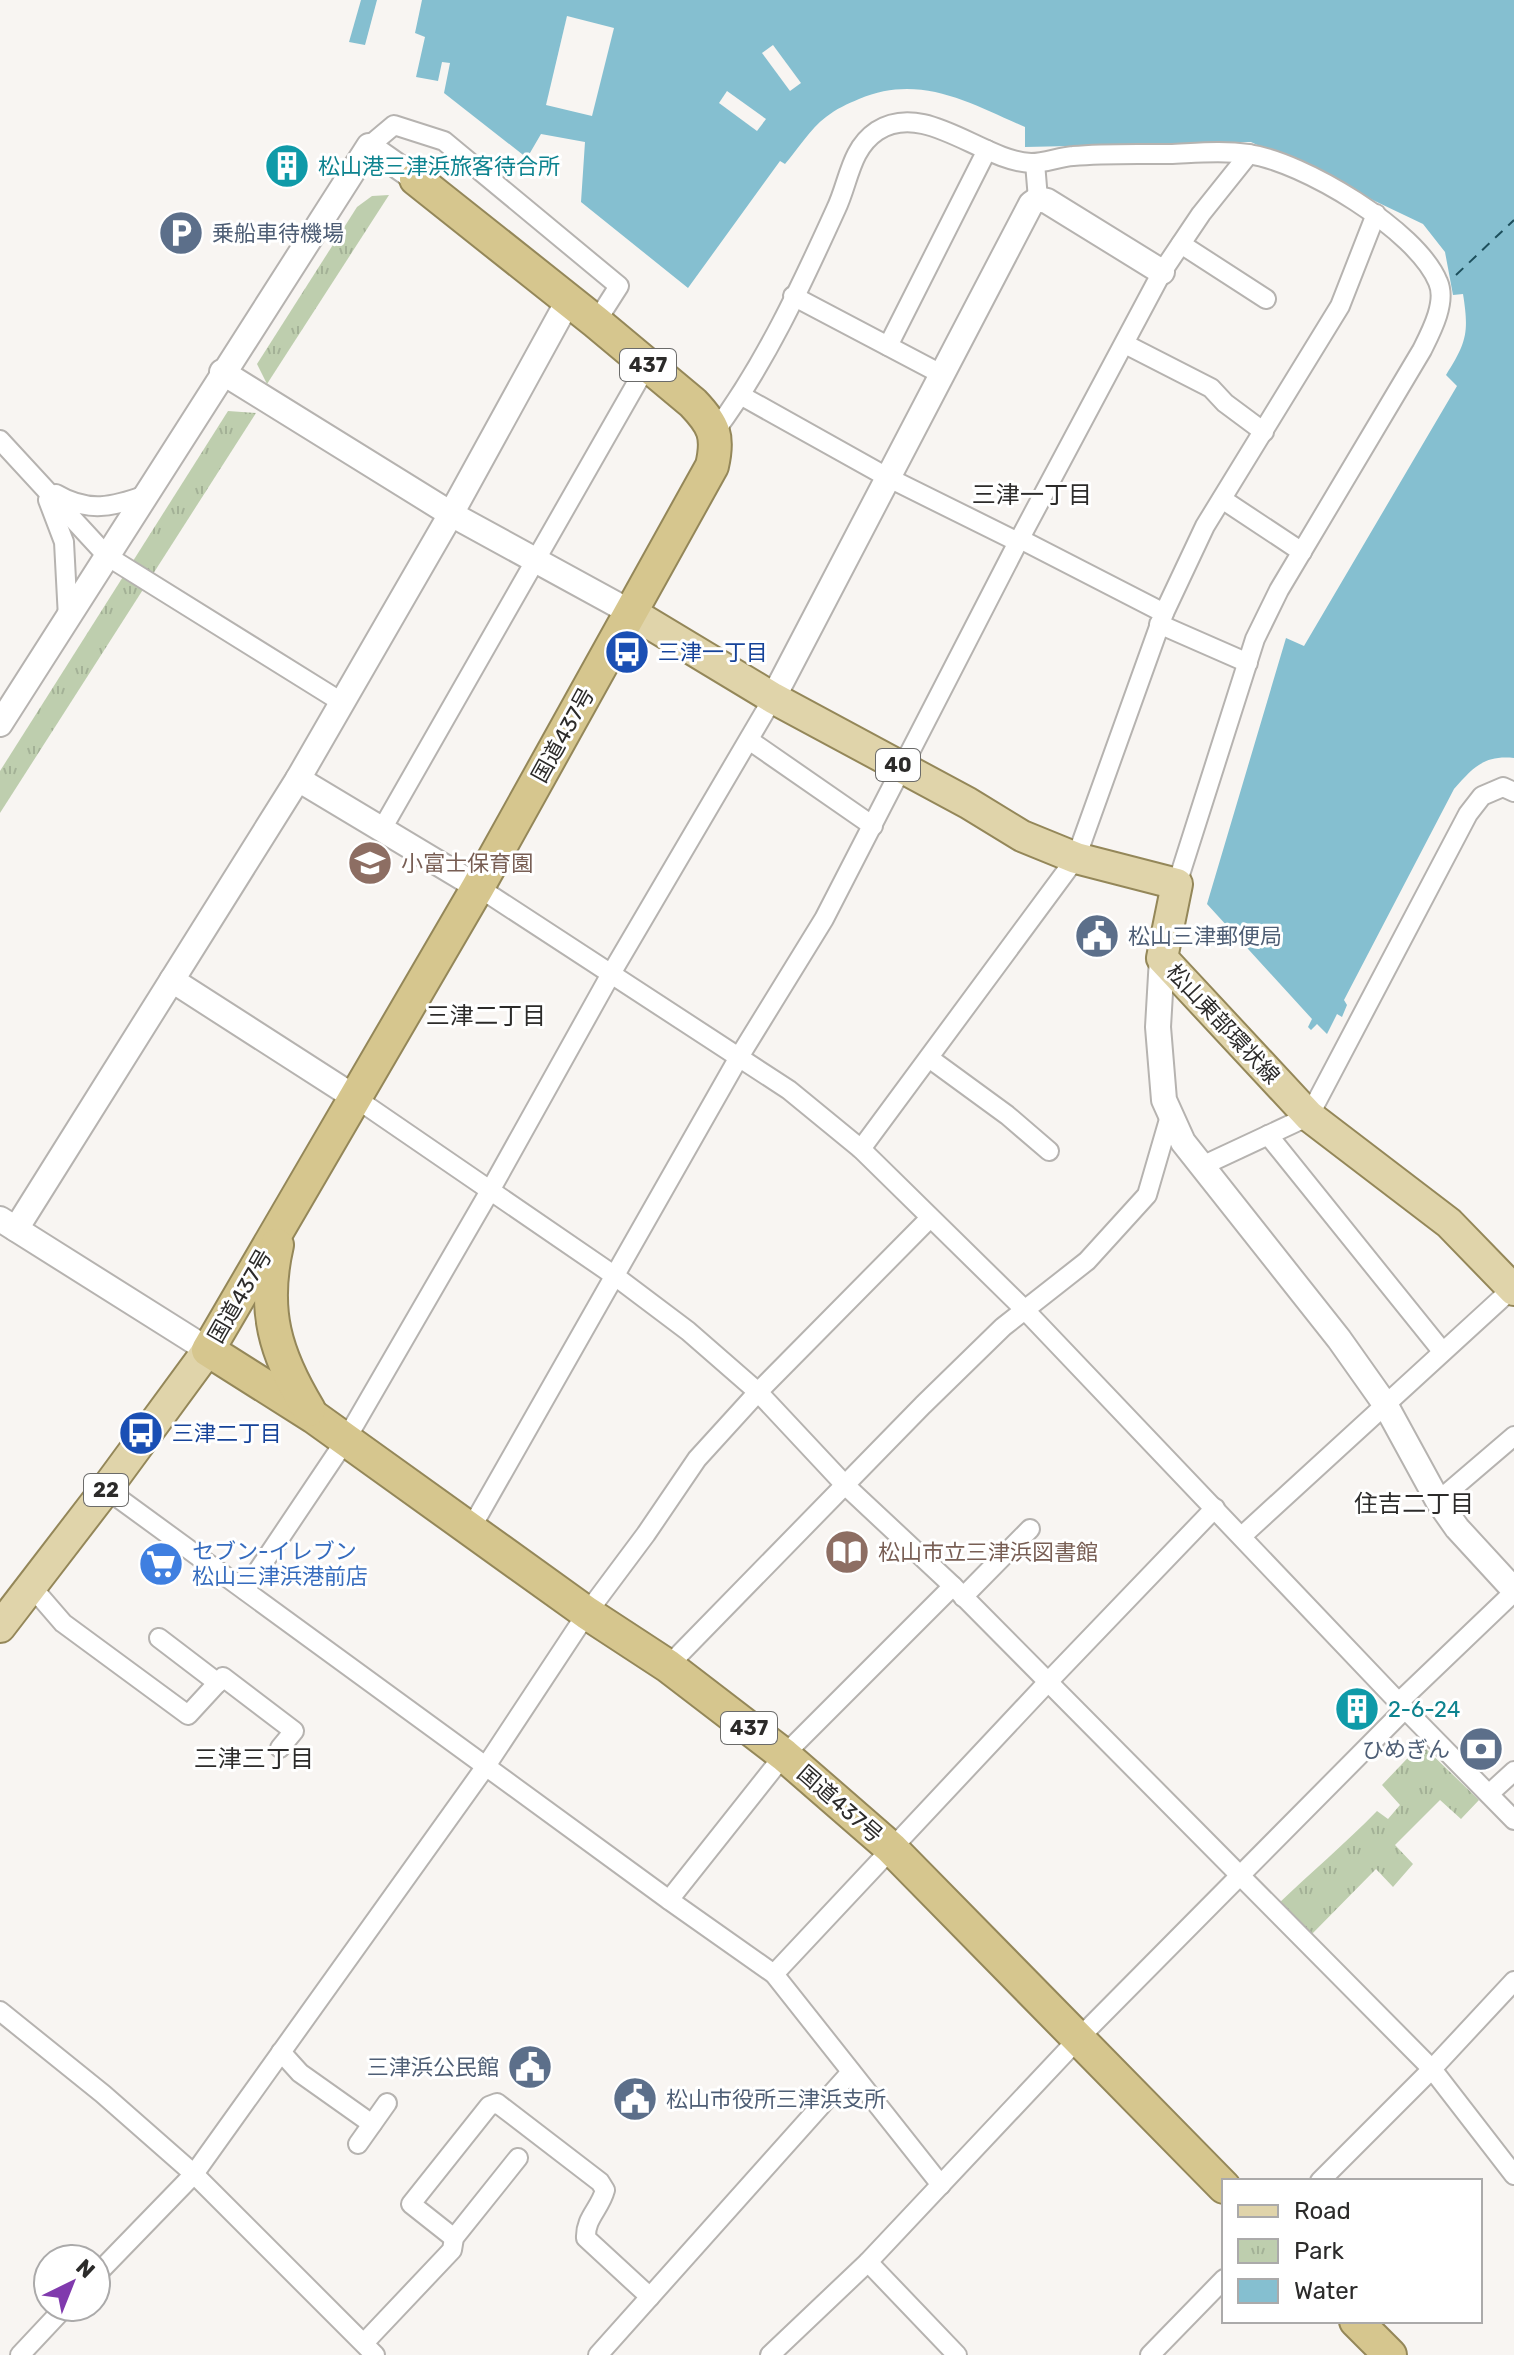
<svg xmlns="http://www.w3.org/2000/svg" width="1514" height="2355" font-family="Rubik,'Noto Sans JP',sans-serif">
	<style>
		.park { fill: url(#park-tufts) }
		.water { fill: #85bfd0 }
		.pier { fill: #f8f5f2 }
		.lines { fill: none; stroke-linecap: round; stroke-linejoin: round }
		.ferry { stroke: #1d4f5c; stroke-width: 2; stroke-dasharray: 10 8; stroke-linecap: butt }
		.minor-casing { stroke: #b6b3b0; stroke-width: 22 }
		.tertiary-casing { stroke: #b6b3b0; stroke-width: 28 }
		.primary-casing { stroke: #948759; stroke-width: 34 }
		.trunk-casing { stroke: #948759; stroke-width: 36 }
		.minor { stroke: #fff; stroke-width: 18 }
		.tertiary { stroke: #fff; stroke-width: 24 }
		.primary { stroke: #e0d4aa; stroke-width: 30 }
		.trunk { stroke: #d6c68e; stroke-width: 32 }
		.labels { text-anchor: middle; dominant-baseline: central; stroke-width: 6; stroke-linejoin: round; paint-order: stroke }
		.shield { fill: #fff; stroke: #6b6b6a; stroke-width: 2 }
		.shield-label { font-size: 20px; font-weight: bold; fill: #2c2b2a }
		.culture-label { font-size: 22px; fill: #0d838f; stroke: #fff; text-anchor: start }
		.service-label { font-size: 22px; fill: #4e5e75; stroke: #fff; text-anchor: start }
		.transit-label { font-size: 22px; fill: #164399; stroke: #fff; text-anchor: start }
		.street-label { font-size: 22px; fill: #2c2b2a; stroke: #fff }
		.education-label { font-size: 22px; fill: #785e54; stroke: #fff; text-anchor: start }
		.shop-label { font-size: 22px; fill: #366cbe; stroke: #fff; text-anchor: start }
		.neighbourhood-label { font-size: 24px; fill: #2c2b2a; stroke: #fff }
	</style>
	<defs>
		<pattern id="park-tufts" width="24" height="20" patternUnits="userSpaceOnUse" patternTransform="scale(2)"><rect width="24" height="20" fill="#beceae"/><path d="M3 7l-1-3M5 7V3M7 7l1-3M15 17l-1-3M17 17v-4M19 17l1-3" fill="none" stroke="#a3b196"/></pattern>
	</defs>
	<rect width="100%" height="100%" fill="#f8f5f2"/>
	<g class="park">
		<polygon points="389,195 267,384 257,364 357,207 372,196"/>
		<polygon points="228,411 256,413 0,813 0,771"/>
		<path d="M1421 1744 1479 1800 1461 1819 1440 1800 1395 1845 1413 1864 1393 1887 1376 1869 1309 1937 1277 1905C1310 1873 1345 1844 1377 1811L1388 1819 1400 1805 1382 1785Z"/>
	</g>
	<g class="water">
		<polygon points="361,0 377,0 365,45 349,42"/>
		<path d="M422 0H1514V758C1483 755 1473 768 1454 789L1344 1000 1347 1005 1342 1017 1337 1014 1327 1034 1317 1024 1311 1030 1308 1027 1312 1019 1207 904 1286 638 1304 646 1457 386 1446 375C1467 342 1469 332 1463 294L1453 295 1445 252 1423 224 1251 142 1025 147V127C970 103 920 73 859 99 847 104 836 109 826 117 810 129 798 149 785 164L780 161 688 288 581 202 585 142 541 134 527 158 444 93 450 63 442 62 438 81 416 77 425 37 415 33Z"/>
	</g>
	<g class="pier">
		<polygon points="567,16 614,28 592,116 546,105"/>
		<polygon points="773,45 801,83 790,91 762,53"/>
		<polygon points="727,91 766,119 757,131 719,103"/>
	</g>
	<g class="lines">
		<polyline class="ferry" points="1456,275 1514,220"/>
		<g class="minor-casing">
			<g id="minor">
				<polyline points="369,146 394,125 444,141 619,286 596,322"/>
				<polyline points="1035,163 1038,199"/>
				<polyline points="1181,244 1266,299"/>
				<polyline points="793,296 941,374"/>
				<polyline points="1125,344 1211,388 1225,403 1264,432"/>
				<polyline points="888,346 987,150"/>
				<polyline points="742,396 887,477 1018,542"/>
				<path d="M715 431C764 366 802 284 836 209 849 182 850 149 877 131 925 100 982 161 1031 163 1045 163 1059 157 1073 156 1105 153 1137 154 1169 154 1195 153 1223 150 1248 154 1302 161 1417 230 1438 282 1447 302 1431 332 1422 350L1279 590 1255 639 1177 884"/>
				<polyline points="0,440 107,556 343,703"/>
				<path d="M56 494C88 513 113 507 146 495"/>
				<polyline points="1222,499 1302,552"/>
				<polyline points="48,500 64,542 68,618"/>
				<polyline points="1020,539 1164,613"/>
				<polyline points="1159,624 1248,663"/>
				<polyline points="749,740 873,826"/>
				<polyline points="382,829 647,365"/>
				<polyline points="478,887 789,1090 861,1149 1024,1309 1405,1709 1514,1820"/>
				<polyline points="929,1058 1007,1115 1049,1151"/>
				<polyline points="354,1097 615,1276 688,1331 758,1392 846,1486 953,1586 1432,2069 1514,2175"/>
				<polyline points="1268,1135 1442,1351"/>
				<polyline points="861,1149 1076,858 1164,613 1205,526 1340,306 1376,214"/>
				<polyline points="1202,1166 1309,1116 1468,814 1482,796 1503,787 1514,792"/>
				<polyline points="106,1489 669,1900 774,1974 941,2185"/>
				<polyline points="1438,1501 1514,1436"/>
				<polyline points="470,1530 739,1057 824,919 1018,542 1162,272 1201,214 1249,154"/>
				<polyline points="1242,1536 1514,1287"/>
				<polyline points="31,1586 63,1623 188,1715 223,1677 294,1731 280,1748"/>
				<polyline points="245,1590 345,1441 491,1189 612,972 773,698"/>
				<polyline points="963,1597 1030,1529"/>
				<polyline points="159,1638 218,1683"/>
				<polyline points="668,1666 923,1405 1003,1327 1087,1261 1147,1195 1170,1116"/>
				<polyline points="1399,1702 1514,1592"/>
				<polyline points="1489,1794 1514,1771"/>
				<polyline points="669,1900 784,1755 953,1586"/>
				<polyline points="774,1974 1047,1683 1215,1508"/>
				<polyline points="0,2011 103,2094 194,2174 375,2355"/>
				<polyline points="281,2052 300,2073 372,2124"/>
				<polyline points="358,2144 387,2103"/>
				<polyline points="1320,2181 1432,2069 1514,1981"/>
				<path d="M454 2238 411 2204 489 2106 497 2103 600 2182 605 2190C600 2209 585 2218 586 2238L650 2297"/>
				<polyline points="868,2262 957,2355"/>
				<polyline points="96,2275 194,2174 486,1766 587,1613 646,1534 697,1459 758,1392 930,1218"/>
				<polyline points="364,2343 452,2250 454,2238 518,2158"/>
				<polyline points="20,2355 65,2307"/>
				<polyline points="598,2355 851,2072"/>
				<polyline points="770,2355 868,2262 1078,2039 1405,1709"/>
				<polyline points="1150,2355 1224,2279"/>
			</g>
		</g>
		<g class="tertiary-casing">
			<g id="tertiary">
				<polyline points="222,372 451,514 632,613"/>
				<polyline points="773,698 1031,204 1038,199 1047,201 1162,272"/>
				<polyline points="0,724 369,146 416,179"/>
				<polyline points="298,779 478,887"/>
				<polyline points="1162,958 1158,1027 1164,1100 1183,1142 1339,1339 1385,1404 1438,1501 1457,1528 1514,1590"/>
				<polyline points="172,980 354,1097"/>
				<polyline points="0,1219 208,1350"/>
				<polyline points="16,1229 298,779 451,514 568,301"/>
			</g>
		</g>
		<g class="primary-casing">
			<g id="primary">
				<polyline points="632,613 773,698 968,803 1022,836 1076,858 1177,884 1162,958 1309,1116 1449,1223 1514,1290"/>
				<polyline points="0,1627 106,1489 208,1350"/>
			</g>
		</g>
		<g class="trunk-casing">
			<g id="trunk">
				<path d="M416 179 596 322 693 403C714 425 719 436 712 466L478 887 208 1350 314 1417 587 1613 668 1666 784 1755 891 1848 1224 2187"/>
				<path d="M277 1245C262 1310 275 1354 309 1410"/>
				<polyline points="1356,2321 1390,2355"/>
			</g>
		</g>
		<use href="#minor" class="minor"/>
		<use href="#tertiary" class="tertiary"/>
		<use href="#primary" class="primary"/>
		<use href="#trunk" class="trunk"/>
	</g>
	<defs>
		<g id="building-disc" transform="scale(2.3)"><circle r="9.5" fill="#0f9aa8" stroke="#fff"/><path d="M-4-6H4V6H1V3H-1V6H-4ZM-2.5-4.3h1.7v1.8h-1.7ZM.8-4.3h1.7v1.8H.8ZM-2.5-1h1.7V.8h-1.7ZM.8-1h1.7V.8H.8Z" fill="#fff"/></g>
		<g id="parking-disc" transform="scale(2.3)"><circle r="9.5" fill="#5c6f8a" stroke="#fff"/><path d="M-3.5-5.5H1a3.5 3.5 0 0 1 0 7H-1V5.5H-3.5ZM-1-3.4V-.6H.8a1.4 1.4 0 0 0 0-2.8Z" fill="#fff"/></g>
		<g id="bus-disc" transform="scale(2.3)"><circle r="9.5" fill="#1a4fb4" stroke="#fff"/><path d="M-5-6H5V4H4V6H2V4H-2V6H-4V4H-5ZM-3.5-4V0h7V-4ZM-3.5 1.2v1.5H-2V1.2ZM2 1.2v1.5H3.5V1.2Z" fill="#fff"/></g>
		<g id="school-disc" transform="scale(2.3)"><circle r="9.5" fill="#8d6e63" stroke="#fff"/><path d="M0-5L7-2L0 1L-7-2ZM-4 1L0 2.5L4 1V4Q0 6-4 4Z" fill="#fff"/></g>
		<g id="civic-disc" transform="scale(2.3)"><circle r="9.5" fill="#5c6f8a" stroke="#fff"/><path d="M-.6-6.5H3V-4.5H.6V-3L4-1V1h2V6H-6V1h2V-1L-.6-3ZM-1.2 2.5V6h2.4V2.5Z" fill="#fff"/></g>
		<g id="library-disc" transform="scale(2.3)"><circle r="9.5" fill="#8d6e63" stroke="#fff"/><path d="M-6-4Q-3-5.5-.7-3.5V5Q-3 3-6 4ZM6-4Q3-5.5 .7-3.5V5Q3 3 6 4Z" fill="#fff"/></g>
		<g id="supermarket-disc" transform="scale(2.3)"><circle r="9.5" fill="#3f7fe0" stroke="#fff"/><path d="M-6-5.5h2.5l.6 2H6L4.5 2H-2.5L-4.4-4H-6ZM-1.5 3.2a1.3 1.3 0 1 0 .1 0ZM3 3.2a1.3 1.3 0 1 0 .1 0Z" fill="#fff"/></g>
		<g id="bank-disc" transform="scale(2.3)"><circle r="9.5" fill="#5c6f8a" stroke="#fff"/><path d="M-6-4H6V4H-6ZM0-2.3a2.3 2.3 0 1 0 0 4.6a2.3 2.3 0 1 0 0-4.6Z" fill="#fff"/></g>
	</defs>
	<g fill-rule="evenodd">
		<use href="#building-disc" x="287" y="166"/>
		<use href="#parking-disc" x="181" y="233"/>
		<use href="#bus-disc" x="627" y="652"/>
		<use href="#school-disc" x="370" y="863"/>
		<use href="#civic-disc" x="1097" y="936"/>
		<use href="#bus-disc" x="141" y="1433"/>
		<use href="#library-disc" x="847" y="1552"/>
		<use href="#supermarket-disc" x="161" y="1564"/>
		<use href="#building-disc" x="1357" y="1709"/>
		<use href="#bank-disc" x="1481" y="1749"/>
		<use href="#civic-disc" x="530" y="2067"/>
		<use href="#civic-disc" x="635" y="2099"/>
	</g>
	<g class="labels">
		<g class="shield">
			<rect x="620" y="349" width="56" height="32" rx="6"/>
			<rect x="876" y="749" width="44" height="32" rx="6"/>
			<rect x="84" y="1474" width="44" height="32" rx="6"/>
			<rect x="721" y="1712" width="56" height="32" rx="6"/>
		</g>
		<g class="shield-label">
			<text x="648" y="365">437</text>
			<text x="898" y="765">40</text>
			<text x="106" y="1490">22</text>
			<text x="749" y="1728">437</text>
		</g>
		<g class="culture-label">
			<text x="318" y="166">松山港三津浜旅客待合所</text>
			<text x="1388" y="1709">2-6-24</text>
		</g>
		<g class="service-label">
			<text x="212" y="233">乗船車待機場</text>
			<text x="1128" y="936">松山三津郵便局</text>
			<text x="1450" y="1749" text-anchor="end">ひめぎん</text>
			<text x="499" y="2067" text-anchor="end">三津浜公民館</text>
			<text x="666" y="2099">松山市役所三津浜支所</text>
		</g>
		<g class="transit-label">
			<text x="658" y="652">三津一丁目</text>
			<text x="172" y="1433">三津二丁目</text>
		</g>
		<g class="street-label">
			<text transform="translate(563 735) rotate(-61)">国道437号</text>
			<text transform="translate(1223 1024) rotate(47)">松山東部環状線</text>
			<text transform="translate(240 1296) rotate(-60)">国道437号</text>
			<text transform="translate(840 1804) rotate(41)">国道437号</text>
		</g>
		<g class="education-label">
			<text x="401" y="863">小富士保育園</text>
			<text x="878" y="1552">松山市立三津浜図書館</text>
		</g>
		<g class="shop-label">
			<text x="192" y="1551">セブン-イレブン<tspan x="192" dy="25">松山三津浜港前店</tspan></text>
		</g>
		<g class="neighbourhood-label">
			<text x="1032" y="495">三津一丁目</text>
			<text x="486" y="1016">三津二丁目</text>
			<text x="1414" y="1504">住吉二丁目</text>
			<text x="254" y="1759">三津三丁目</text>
		</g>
	</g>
	<rect x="1222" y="2179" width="260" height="144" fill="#ffffff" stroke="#abaaaa" stroke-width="2"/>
	<rect x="1238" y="2205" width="40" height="12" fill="#e0d4aa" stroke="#abaaaa" stroke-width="2"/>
	<text x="1294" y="2219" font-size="24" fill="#2c2b2a">Road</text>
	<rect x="1238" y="2239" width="40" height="24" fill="url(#park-tufts)" stroke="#abaaaa" stroke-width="2"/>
	<text x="1294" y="2259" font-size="24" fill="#2c2b2a">Park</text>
	<rect x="1238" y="2279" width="40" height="24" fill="#85bfd0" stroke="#abaaaa" stroke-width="2"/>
	<text x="1294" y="2299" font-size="24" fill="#2c2b2a">Water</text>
	<g transform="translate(72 2283) rotate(43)"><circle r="38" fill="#ffffff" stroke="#abaaaa" stroke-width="2"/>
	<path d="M0-6L14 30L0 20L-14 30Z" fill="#803aad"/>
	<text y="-12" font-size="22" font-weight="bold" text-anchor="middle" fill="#2c2b2a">N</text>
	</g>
</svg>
